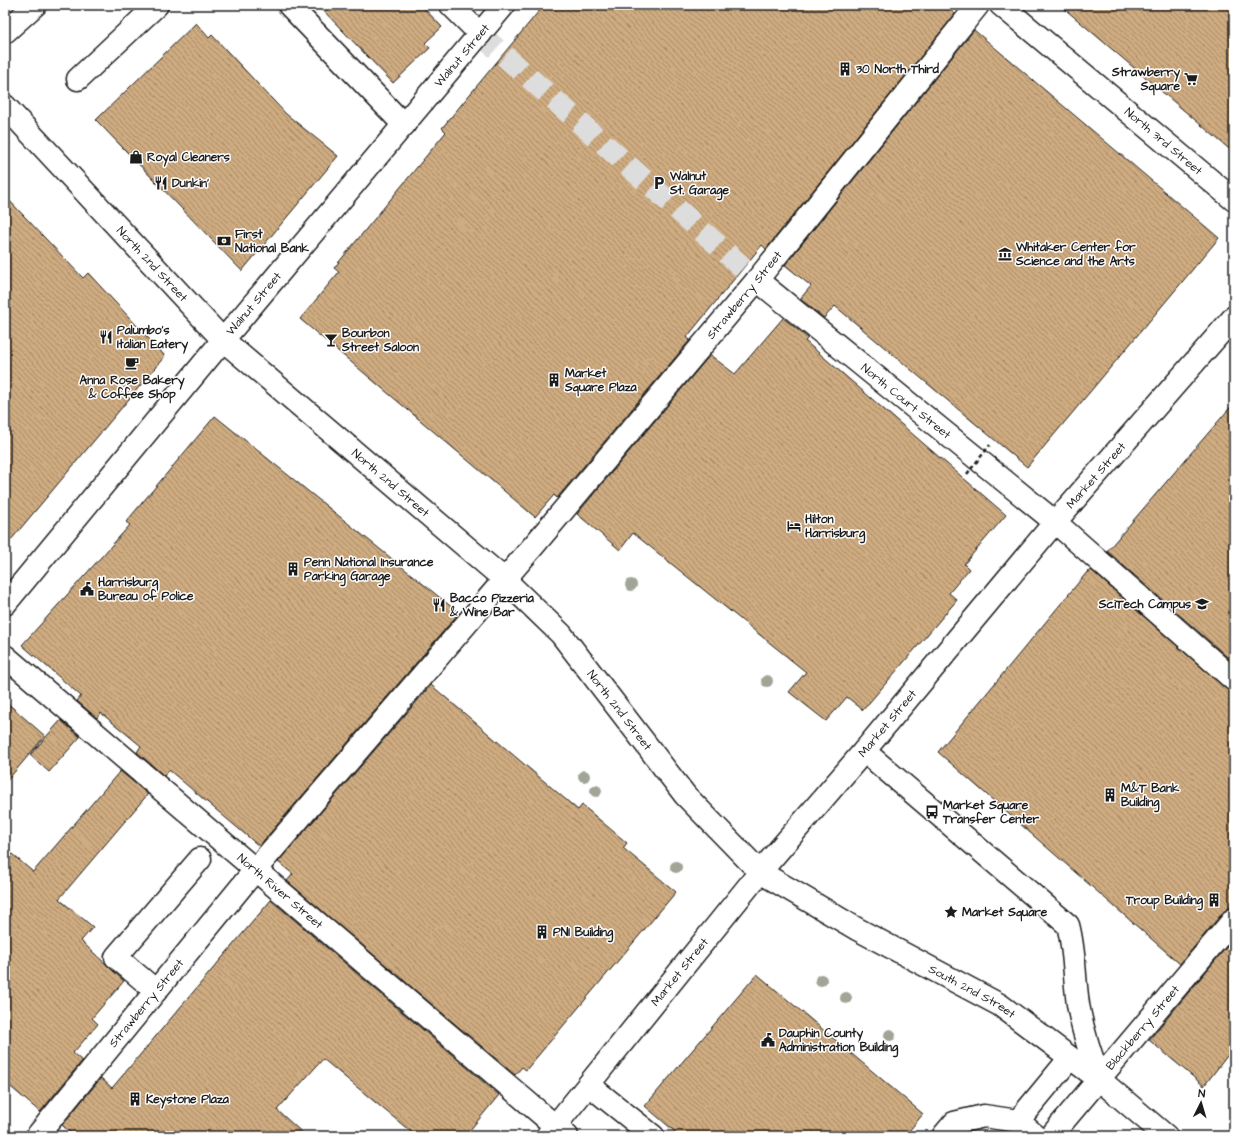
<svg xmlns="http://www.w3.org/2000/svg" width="1239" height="1141" font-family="'Architects Daughter',sans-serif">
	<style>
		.building { fill: url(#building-back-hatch); stroke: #1c1c1c }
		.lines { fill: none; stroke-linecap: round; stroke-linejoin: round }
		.minor-tunnel { stroke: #ddd; stroke-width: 22; stroke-dasharray: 22 11; stroke-linecap: butt }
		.minor-casing { stroke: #1c1c1c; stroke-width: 25 }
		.major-casing { stroke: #1c1c1c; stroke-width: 25 }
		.minor { stroke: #fff; stroke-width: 22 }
		.major { stroke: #fff; stroke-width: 22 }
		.path-bridge { stroke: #1c1c1c; stroke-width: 2.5; stroke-dasharray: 4 3; stroke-linecap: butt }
		.tree { fill: #a1a597 }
		.labels { text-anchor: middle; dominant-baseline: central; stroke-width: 3; stroke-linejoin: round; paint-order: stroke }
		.street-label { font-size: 12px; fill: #1c1c1c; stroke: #fff }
		.poi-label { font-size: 12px; font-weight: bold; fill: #1c1c1c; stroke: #fff; text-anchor: start }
	</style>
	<defs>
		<pattern id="building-back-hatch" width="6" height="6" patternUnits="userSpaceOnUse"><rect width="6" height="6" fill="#ceab80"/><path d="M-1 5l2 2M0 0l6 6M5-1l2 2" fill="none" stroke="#a68a68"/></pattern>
	</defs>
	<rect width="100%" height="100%" fill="#fff"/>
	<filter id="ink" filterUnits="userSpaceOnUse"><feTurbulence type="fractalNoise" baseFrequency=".025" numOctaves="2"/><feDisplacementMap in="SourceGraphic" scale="8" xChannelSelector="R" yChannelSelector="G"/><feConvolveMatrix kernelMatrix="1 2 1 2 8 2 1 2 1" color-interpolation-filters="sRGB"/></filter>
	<g filter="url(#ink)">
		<g class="building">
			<polygon points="318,5 421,5 442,27 425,43 430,48 393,83"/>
			<polygon points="544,5 944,5 955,14 766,249 762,245 687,337 690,340 557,498 554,495 535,517 300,319 339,272 334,268 446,132 442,128"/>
			<polygon points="1060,5 1234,5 1234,153"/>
			<polygon points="196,23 209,38 212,35 286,114 338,156 242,271 96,120"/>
			<polygon points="974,30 1219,238 1027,467 835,306 824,318 800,299 811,286 785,265"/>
			<polygon points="5,196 83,278 88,273 165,356 5,547"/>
			<polygon points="783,318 808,338 805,341 1006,515 964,564 969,569 949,593 957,600 863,710 847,697 826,721 789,692 806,672 633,533 620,550 577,514 710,355 735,374"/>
			<polygon points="1234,403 1234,663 1107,551"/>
			<polygon points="215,416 459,613 259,846 169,770 164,776 137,752 141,746 101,713 97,718 77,701 81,696 22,645 130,525 126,522"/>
			<polygon points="1091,570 1226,689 1234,692 1234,907 1224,911 1180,964 938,752 1088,571 1089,573"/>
			<polygon points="431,685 578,810 582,805 627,843 623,848 676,892 526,1070 522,1067 515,1075 287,881 293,874 278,862"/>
			<polygon points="5,701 45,736 5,783"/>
			<polygon points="61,720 80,737 49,772 30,755"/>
			<polygon points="120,771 148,794 59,899 93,927 81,941 124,981 92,1018 98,1024 73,1053 82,1061 40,1112 5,1082 5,848 33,872"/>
			<polygon points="271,900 499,1095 465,1136 416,1136 323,1059 277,1110 306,1136 74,1136 62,1125 101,1078 112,1088"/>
			<polygon points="1234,938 1234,1047 1204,1086 1149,1040"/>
			<polygon points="757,974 923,1114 905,1136 680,1136 645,1106"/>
		</g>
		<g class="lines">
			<polyline class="minor-tunnel" points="480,34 757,280"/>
			<g class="minor-casing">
				<g id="minor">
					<polyline points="289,5 404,125"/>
					<polyline points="451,5 480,34"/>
					<polyline points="5,32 35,5"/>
					<polyline points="78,79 157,5"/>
					<path id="s1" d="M757 280 1055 522 1234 680"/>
					<path id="s2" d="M5 656 567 1136"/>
					<path d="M864 751 1068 925C1075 951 1074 977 1078 1004 1082 1030 1091 1056 1100 1080"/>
					<polyline points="156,991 116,957 200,859"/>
					<polyline points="589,1085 653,1136"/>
					<polyline points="1018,1121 1036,1136"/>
					<path id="s3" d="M37 1136 255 870 535 544 757 280 978 5"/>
					<polyline points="943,1136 954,1123 984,1116 1018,1121 1070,1058"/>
					<path id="s4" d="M1051 1136 1234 919"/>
				</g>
			</g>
			<g class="major-casing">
				<g id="major">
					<path id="s5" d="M1001 5 1234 200"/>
					<path id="s6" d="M5 106 223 340 505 580 561 634 685 795 760 872 857 929 1000 1005 1100 1080 1166 1136"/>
					<path id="s7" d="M5 604 223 340 504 5"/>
					<path id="s8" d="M547 1136 760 872 864 751 1055 522 1234 317"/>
				</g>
			</g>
			<use href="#minor" class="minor"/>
			<use href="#major" class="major"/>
			<polyline class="path-bridge" points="967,474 990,445"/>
		</g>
		<g class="tree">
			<circle cx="631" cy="585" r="6"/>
			<circle cx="767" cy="681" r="6"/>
			<circle cx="584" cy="776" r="6"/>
			<circle cx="596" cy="791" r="6"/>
			<circle cx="676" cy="867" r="6"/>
			<circle cx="821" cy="980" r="6"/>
			<circle cx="846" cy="998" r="6"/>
			<circle cx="890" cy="1035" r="6"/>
		</g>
	</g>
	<defs>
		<g id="building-bare" transform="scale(1.08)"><path d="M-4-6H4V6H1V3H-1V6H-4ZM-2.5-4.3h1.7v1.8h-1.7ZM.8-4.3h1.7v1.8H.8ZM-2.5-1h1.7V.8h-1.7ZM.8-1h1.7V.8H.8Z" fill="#1c1c1c" stroke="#fff" stroke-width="2.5" paint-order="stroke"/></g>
		<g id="supermarket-bare" transform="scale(1.08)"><path d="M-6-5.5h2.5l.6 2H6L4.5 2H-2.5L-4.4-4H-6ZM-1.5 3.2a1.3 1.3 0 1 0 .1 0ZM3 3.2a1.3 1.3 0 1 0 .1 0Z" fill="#1c1c1c" stroke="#fff" stroke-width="2.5" paint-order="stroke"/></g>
		<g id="shop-bare" transform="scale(1.08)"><path d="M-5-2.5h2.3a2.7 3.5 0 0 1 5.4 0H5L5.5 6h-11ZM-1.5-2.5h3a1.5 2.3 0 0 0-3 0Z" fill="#1c1c1c" stroke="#fff" stroke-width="2.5" paint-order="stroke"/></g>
		<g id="restaurant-bare" transform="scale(1.08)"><path d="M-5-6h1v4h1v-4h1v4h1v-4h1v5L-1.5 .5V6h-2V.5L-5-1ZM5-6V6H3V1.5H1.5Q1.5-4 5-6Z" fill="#1c1c1c" stroke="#fff" stroke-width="2.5" paint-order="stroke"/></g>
		<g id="parking-bare" transform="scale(1.08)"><path d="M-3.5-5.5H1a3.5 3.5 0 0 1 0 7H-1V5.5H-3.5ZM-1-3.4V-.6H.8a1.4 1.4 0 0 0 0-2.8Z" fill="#1c1c1c" stroke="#fff" stroke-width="2.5" paint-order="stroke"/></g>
		<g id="bank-bare" transform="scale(1.08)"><path d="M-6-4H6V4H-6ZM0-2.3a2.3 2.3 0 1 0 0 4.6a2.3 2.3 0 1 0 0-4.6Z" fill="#1c1c1c" stroke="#fff" stroke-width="2.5" paint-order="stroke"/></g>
		<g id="museum-bare" transform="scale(1.08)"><path d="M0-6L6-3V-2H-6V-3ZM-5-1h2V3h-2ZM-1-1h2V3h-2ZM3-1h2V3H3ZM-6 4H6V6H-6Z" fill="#1c1c1c" stroke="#fff" stroke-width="2.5" paint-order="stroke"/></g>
		<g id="bar-bare" transform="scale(1.08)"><path d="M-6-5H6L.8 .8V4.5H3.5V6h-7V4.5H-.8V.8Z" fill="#1c1c1c" stroke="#fff" stroke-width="2.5" paint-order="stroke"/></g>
		<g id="cafe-bare" transform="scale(1.08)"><path d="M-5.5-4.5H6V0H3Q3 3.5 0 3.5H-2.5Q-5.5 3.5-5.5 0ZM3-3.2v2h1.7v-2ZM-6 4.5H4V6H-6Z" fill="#1c1c1c" stroke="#fff" stroke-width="2.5" paint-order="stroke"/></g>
		<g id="hotel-bare" transform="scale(1.08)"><path d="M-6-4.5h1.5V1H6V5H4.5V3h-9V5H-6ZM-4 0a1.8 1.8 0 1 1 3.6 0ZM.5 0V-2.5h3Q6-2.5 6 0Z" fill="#1c1c1c" stroke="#fff" stroke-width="2.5" paint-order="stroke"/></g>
		<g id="civic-bare" transform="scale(1.08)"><path d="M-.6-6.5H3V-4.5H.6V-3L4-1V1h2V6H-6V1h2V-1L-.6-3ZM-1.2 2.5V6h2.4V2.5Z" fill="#1c1c1c" stroke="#fff" stroke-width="2.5" paint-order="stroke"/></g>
		<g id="school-bare" transform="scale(1.08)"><path d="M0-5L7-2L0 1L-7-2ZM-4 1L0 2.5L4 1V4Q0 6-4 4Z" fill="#1c1c1c" stroke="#fff" stroke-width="2.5" paint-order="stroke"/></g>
		<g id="bus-bare" transform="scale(1.08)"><path d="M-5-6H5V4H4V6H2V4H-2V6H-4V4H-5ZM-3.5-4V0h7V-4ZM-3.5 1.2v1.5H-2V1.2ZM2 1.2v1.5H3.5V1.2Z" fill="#1c1c1c" stroke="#fff" stroke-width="2.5" paint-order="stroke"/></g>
		<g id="sight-bare" transform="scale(1.08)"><path d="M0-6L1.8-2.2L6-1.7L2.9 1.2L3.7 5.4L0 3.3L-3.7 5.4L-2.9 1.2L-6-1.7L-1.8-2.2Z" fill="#1c1c1c" stroke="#fff" stroke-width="2.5" paint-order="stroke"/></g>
	</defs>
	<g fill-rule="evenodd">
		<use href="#building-bare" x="845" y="69"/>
		<use href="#supermarket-bare" x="1191" y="79"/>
		<use href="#shop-bare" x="136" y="157"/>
		<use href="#restaurant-bare" x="161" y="183"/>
		<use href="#parking-bare" x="659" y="183"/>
		<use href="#bank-bare" x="224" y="241"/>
		<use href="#museum-bare" x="1005" y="254"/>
		<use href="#restaurant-bare" x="106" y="337"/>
		<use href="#bar-bare" x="331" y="340"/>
		<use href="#cafe-bare" x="132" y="363"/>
		<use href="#building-bare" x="554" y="380"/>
		<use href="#hotel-bare" x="794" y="526"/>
		<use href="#building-bare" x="293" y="569"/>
		<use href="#civic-bare" x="87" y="589"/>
		<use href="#school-bare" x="1202" y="604"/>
		<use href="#restaurant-bare" x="439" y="605"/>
		<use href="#building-bare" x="1110" y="795"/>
		<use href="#bus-bare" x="932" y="812"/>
		<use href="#building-bare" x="1214" y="900"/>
		<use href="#sight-bare" x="951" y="912"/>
		<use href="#building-bare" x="542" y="932"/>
		<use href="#civic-bare" x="768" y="1040"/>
		<use href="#building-bare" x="135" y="1099"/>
	</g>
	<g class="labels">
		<g class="street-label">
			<text stroke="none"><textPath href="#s7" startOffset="714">Walnut Street</textPath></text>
			<text stroke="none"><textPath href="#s5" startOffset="212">North 3rd Street</textPath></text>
			<text stroke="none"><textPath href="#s6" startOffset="216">North 2nd Street</textPath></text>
			<text stroke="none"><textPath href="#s3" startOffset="1099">Strawberry Street</textPath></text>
			<text stroke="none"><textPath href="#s7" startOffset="390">Walnut Street</textPath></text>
			<text stroke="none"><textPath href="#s1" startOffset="192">North Court Street</textPath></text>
			<text stroke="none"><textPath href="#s8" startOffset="859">Market Street</textPath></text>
			<text stroke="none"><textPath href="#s6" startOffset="540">North 2nd Street</textPath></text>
			<text stroke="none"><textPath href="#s6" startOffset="864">North 2nd Street</textPath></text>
			<text stroke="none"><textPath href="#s8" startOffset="535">Market Street</textPath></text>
			<text stroke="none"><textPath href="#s2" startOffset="362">North River Street</textPath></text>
			<text stroke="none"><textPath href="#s8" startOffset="211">Market Street</textPath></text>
			<text stroke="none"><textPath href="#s6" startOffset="1322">South 2nd Street</textPath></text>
			<text stroke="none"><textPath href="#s3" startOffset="172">Strawberry Street</textPath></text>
			<text stroke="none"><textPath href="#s4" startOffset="142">Blackberry Street</textPath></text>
		</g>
		<g class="poi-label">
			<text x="856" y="69">30 North Third</text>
			<text x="1180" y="72" text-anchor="end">Strawberry<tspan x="1180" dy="14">Square</tspan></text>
			<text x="147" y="157">Royal Cleaners</text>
			<text x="670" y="176">Walnut<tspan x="670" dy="14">St. Garage</tspan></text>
			<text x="172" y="183">Dunkin'</text>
			<text x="235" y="234">First<tspan x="235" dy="14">National Bank</tspan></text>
			<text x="1016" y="247">Whitaker Center for<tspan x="1016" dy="14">Science and the Arts</tspan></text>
			<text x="117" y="330">Palumbo's<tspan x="117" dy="14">Italian Eatery</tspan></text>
			<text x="342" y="333">Bourbon<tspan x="342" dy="14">Street Saloon</tspan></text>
			<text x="565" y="373">Market<tspan x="565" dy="14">Square Plaza</tspan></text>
			<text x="132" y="380" text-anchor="middle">Anna Rose Bakery<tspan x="132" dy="14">&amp; Coffee Shop</tspan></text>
			<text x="805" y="519">Hilton<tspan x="805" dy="14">Harrisburg</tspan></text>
			<text x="304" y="562">Penn National Insurance<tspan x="304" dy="14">Parking Garage</tspan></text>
			<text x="98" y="582">Harrisburg<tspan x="98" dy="14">Bureau of Police</tspan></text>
			<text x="450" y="598">Bacco Pizzeria<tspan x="450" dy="14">&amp; Wine Bar</tspan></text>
			<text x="1191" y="604" text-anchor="end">SciTech Campus</text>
			<text x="1121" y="788">M&amp;T Bank<tspan x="1121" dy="14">Building</tspan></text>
			<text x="943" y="805">Market Square<tspan x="943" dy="14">Transfer Center</tspan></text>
			<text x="1203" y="900" text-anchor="end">Troup Building</text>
			<text x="962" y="912">Market Square</text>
			<text x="553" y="932">PNI Building</text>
			<text x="779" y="1033">Dauphin County<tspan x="779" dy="14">Administration Building</tspan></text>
			<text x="146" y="1099">Keystone Plaza</text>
		</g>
	</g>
	<rect width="1239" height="1141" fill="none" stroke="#fff" stroke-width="20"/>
	<rect x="10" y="10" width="1219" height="1121" fill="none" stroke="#1c1c1c" stroke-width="1.5" filter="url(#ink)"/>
	<g transform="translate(1201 1103) rotate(5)" stroke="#ffffff" stroke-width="3" paint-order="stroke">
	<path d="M0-3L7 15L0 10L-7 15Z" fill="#1c1c1c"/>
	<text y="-6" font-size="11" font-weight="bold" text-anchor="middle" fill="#1c1c1c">N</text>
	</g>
</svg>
